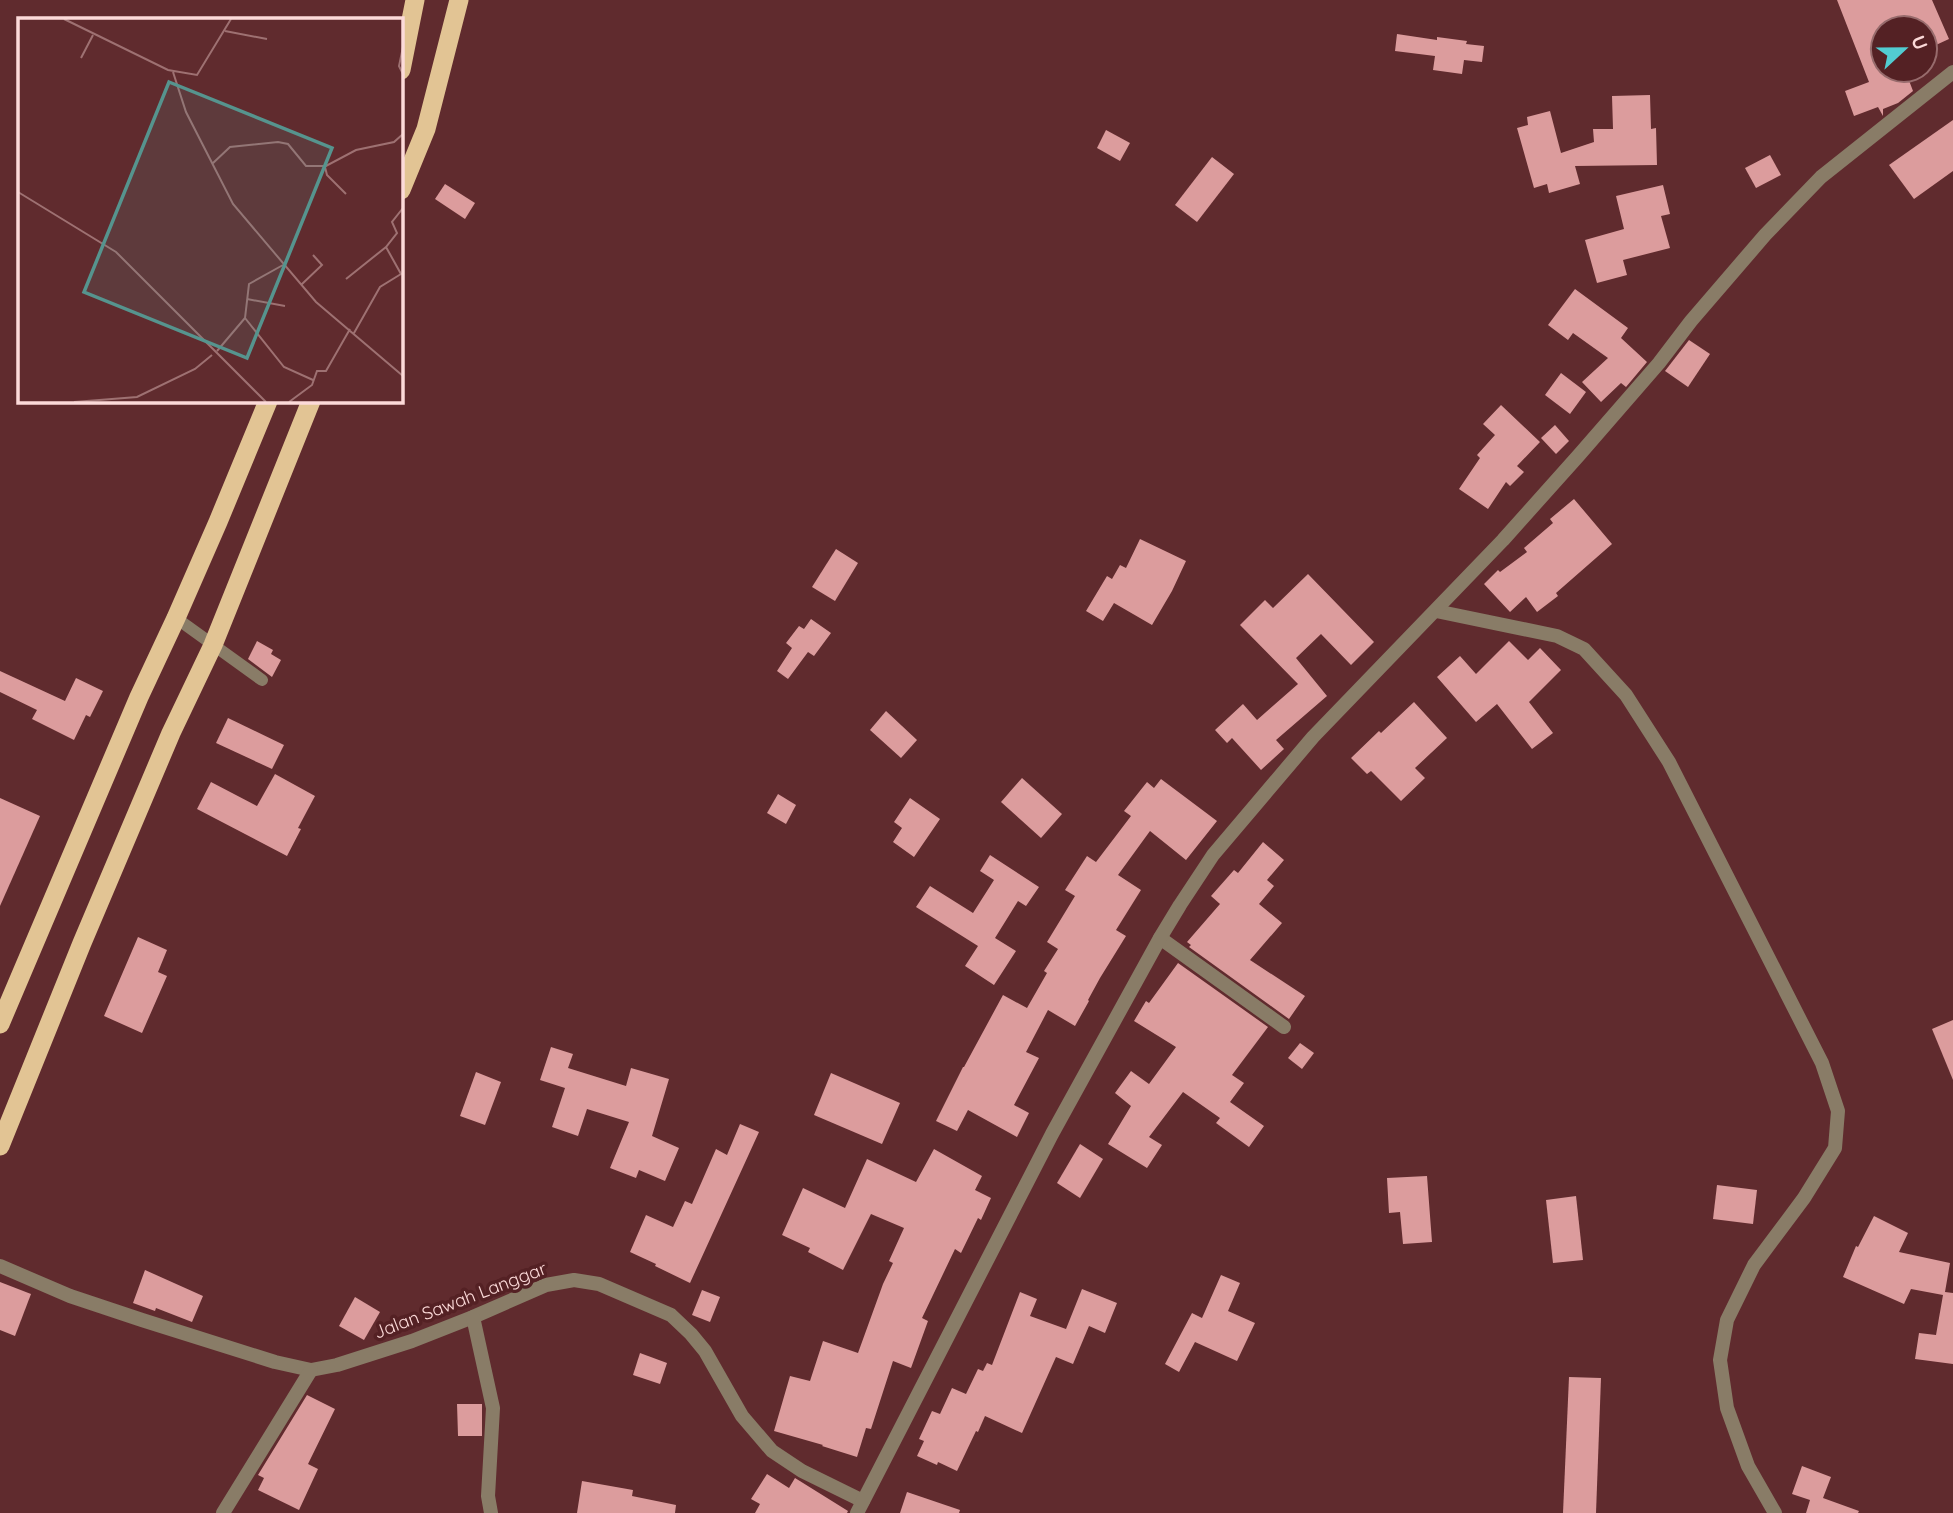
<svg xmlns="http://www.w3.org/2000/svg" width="1953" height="1513" font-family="Quicksand,sans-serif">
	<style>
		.building { fill: #dc9c9d }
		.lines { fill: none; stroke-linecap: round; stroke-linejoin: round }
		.service { stroke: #897c67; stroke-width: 12 }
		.minor { stroke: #897c67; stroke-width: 14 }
		.trunk { stroke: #e2c494; stroke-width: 19 }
		.labels { text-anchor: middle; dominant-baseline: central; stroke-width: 7; stroke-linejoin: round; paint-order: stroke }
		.street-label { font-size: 18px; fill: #fcdad9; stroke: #542124 }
		.inset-road { fill: none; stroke: #9e7172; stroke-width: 2 }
		.view { fill: #56948e; fill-opacity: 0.15; stroke: #56948e; stroke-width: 3.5 }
		.inset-edge { fill: none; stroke: #fcdad9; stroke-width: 3.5 }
	</style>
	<rect width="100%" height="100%" fill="#602b2e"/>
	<g class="building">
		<polygon points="1837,0 1932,0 1949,39 1925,50 1925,28 1883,28 1883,70 1905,70 1913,91 1898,103 1883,109 1883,116 1878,107 1854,116 1845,91 1869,82"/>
		<polygon points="1397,34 1437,40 1437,37 1467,41 1466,44 1484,46 1482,62 1464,60 1462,74 1433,70 1435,56 1395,51"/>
		<polygon points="1650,95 1651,129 1656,128 1657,165 1575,166 1580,184 1549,193 1547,184 1534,188 1517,128 1528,125 1527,117 1550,111 1561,153 1594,142 1593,129 1613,129 1612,96"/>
		<polygon points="1953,120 1953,171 1914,199 1889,165"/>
		<polygon points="1106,130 1130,143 1120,161 1097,148"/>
		<polygon points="1770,155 1781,175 1756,188 1745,168"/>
		<polygon points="1212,157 1234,174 1197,222 1175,205"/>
		<polygon points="445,184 475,203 465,219 435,199"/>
		<polygon points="1663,185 1670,214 1661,216 1670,248 1623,260 1627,275 1597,283 1585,240 1624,229 1616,196"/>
		<polygon points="1575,289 1628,328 1621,338 1647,362 1626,387 1621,383 1601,402 1582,382 1608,358 1573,333 1568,340 1548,325"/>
		<polygon points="1689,340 1710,354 1688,387 1665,371"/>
		<polygon points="1561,373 1586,392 1570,414 1545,395"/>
		<polygon points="1501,405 1540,442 1517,466 1524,472 1510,486 1506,482 1488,509 1459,489 1480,458 1477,455 1495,435 1483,424"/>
		<polygon points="1555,425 1569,441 1556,454 1541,438"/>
		<polygon points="1574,499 1612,544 1556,593 1558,596 1537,612 1526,597 1510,612 1484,584 1498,570 1500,572 1527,552 1524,548 1553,523 1550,519"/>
		<polygon points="1140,539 1186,561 1172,591 1152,625 1114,603 1103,621 1086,611 1107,576 1112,579 1120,565 1126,568"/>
		<polygon points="836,549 858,563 835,601 812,587"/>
		<polygon points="1308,574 1374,642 1351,665 1321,634 1296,658 1327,696 1276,740 1284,749 1261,770 1232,738 1227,743 1215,730 1243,704 1257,720 1298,684 1240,625 1265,600 1273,608"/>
		<polygon points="811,619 831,633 814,656 808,652 788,679 777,671 792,648 786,643 799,626 804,629"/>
		<polygon points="257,641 273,650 271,654 281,660 272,677 248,659"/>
		<polygon points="1509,641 1528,660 1540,648 1561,670 1529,702 1553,733 1532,749 1497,704 1476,722 1437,677 1460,656 1476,674"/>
		<polygon points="0,671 65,701 76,678 103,691 90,717 86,715 74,740 32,719 37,710 0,692"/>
		<polygon points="1414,702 1447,738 1415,768 1425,778 1401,801 1371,771 1367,774 1351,758 1379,731 1381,733"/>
		<polygon points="886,711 917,740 901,758 870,730"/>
		<polygon points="228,718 284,745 272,769 216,743"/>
		<polygon points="275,774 315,796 298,828 301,829 287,856 197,809 211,782 257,806"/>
		<polygon points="1022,778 1062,814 1041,838 1001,802"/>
		<polygon points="1161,779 1217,821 1186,860 1150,831 1118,875 1141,890 1116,930 1126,936 1100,978 1088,1000 1089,1001 1075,1026 1048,1010 1026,1052 1039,1058 1014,1105 1029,1113 1017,1137 968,1110 957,1131 936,1121 963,1067 964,1067 1003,995 1027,1008 1047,973 1044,971 1058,949 1047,942 1075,896 1065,890 1087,856 1096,862 1131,816 1124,811 1147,782 1154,788"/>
		<polygon points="778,794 796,805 786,824 767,813"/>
		<polygon points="0,798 40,816 0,906"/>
		<polygon points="910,798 940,819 914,857 893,842 902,828 894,822"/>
		<polygon points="1263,842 1284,860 1267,880 1274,886 1259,904 1282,923 1250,960 1305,996 1289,1019 1189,947 1191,945 1187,942 1220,904 1211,896 1234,870 1238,873"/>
		<polygon points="990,855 1039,887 1026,906 1018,901 995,938 1016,951 994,985 965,966 978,946 916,907 930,886 973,913 994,880 980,871"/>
		<polygon points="138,937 167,950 158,972 167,976 142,1033 104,1016"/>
		<polygon points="1178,963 1268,1027 1232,1075 1244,1083 1230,1102 1264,1126 1249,1147 1216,1123 1220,1118 1183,1092 1149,1137 1162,1145 1147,1168 1108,1144 1131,1106 1115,1093 1131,1071 1149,1084 1176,1047 1134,1021 1146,1001 1149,1003"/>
		<polygon points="1953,1020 1953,1080 1932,1029"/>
		<polygon points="1300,1043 1314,1053 1302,1069 1288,1058"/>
		<polygon points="551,1047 573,1054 568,1068 626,1086 631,1068 669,1079 652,1136 679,1148 665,1181 639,1170 636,1178 610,1168 629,1122 587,1109 578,1136 552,1127 565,1088 540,1080"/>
		<polygon points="476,1072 501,1082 485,1125 460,1116"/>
		<polygon points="831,1073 900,1103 882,1144 814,1115"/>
		<polygon points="740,1124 759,1132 690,1283 655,1266 656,1264 630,1252 646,1215 673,1227 685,1201 692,1204 716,1149 727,1155"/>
		<polygon points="1080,1144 1103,1159 1080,1198 1057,1183"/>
		<polygon points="934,1149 982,1176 975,1190 991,1198 981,1220 978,1218 961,1253 955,1249 922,1318 928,1321 911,1368 893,1361 871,1429 866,1428 857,1457 822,1446 823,1445 774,1431 790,1376 810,1381 823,1341 858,1353 883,1284 893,1263 889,1261 904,1228 871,1214 843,1270 808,1252 810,1248 782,1235 803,1188 845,1208 867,1159 916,1182"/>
		<polygon points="1427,1176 1432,1242 1403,1244 1400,1212 1389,1213 1387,1178"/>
		<polygon points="1717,1185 1757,1190 1753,1224 1713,1219"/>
		<polygon points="1576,1196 1583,1260 1553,1263 1546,1200"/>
		<polygon points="1874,1216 1908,1233 1899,1252 1950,1263 1945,1292 1953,1293 1953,1364 1915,1359 1919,1333 1936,1335 1943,1295 1911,1289 1904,1304 1843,1277 1856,1246 1858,1247"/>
		<polygon points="145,1270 203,1296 192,1322 156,1308 155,1311 133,1303"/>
		<polygon points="1221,1275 1240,1283 1228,1311 1255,1323 1237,1361 1195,1342 1179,1372 1165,1364 1192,1313 1202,1318"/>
		<polygon points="0,1282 31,1294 15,1336 0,1330"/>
		<polygon points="1082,1289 1117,1303 1105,1333 1089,1326 1073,1364 1056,1357 1022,1433 985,1416 978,1432 976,1431 957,1471 938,1462 937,1465 917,1456 924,1441 919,1439 932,1411 940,1414 952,1388 966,1394 978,1369 983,1371 987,1363 992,1365 1020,1292 1037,1299 1030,1316 1066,1329"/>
		<polygon points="702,1290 720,1297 710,1322 692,1315"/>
		<polygon points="355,1297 380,1312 364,1340 339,1326"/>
		<polygon points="640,1353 667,1363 660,1384 633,1375"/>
		<polygon points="1569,1377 1601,1378 1596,1513 1563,1513"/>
		<polygon points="307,1395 335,1409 308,1464 318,1469 299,1510 258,1490 264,1478 258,1475"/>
		<polygon points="457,1404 482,1404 482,1436 458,1436"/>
		<polygon points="1802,1466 1831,1477 1823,1498 1859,1511 1858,1513 1806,1513 1810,1500 1792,1494"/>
		<polygon points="767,1474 789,1488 795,1478 848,1511 847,1513 755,1513 760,1504 751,1499"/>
		<polygon points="582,1481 633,1490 632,1496 676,1505 675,1513 577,1513"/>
		<polygon points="907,1492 960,1510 959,1513 900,1513"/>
	</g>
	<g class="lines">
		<polyline class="service" points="176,618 262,680"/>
		<g class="minor">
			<polyline points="1436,611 1557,636 1584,649 1626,695 1669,762 1822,1063 1838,1111 1835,1148 1804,1198 1754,1265 1727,1320 1720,1360 1727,1408 1748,1466 1775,1513"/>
			<polyline points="1160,938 1284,1027"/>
			<polyline points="0,1266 70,1296 142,1320 275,1362 311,1370 337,1365 412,1341 473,1317 546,1285 574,1280 599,1284 671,1315 691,1334 705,1351 742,1416 772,1451 802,1471 863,1501"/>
			<polyline points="473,1317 493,1408 488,1496 491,1513"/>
			<polyline points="223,1513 311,1370"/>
			<polyline points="857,1513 1052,1134 1160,938 1180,905 1213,855 1313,737 1503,540 1579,455 1659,363 1691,321 1765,235 1821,177 1953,72"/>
		</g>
		<g class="trunk">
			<polyline points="401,70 415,0"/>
			<polyline points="401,190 426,129 459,0"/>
			<polyline points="0,1024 139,697 176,618 218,522 268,401"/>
			<polyline points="0,1146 82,943 171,733 213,645 311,401"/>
		</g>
	</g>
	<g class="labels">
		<g class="street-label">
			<text transform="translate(460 1300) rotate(-21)">Jalan Sawah Langgar</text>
		</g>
	</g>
	<g transform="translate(18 18)">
		<rect width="385" height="385" fill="#602b2e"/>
		<path class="inset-road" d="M46 1 150 52 179 57 213 1M207 13 249 21M385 29 381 48 385 56M63 40 75 17M155 54 168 94 215 186 298 284 385 358M194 146 212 129 260 124 270 126 288 148H308L338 132 376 124 385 116M307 149 309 157 328 176M0 174 98 234 248 384M328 261 368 229 379 215 374 204 385 190M283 267 304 247 295 237M229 281 267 288M227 300 266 349 295 362M336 315 362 269 383 256 368 229M199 333 227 300 231 266 265 247M56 384 119 379 177 351 194 337M271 384 294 367 299 353H308L332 311"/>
		<path class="view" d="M151 64 314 130 229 340 66 274Z"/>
		<rect width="385" height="385" class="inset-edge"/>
	</g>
	<g transform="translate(1904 49) rotate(68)"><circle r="33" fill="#542124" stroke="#976b6c" stroke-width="2"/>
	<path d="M0-5L12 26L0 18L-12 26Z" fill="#52ccd1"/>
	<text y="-10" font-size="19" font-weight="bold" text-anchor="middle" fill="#fcdad9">U</text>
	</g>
</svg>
